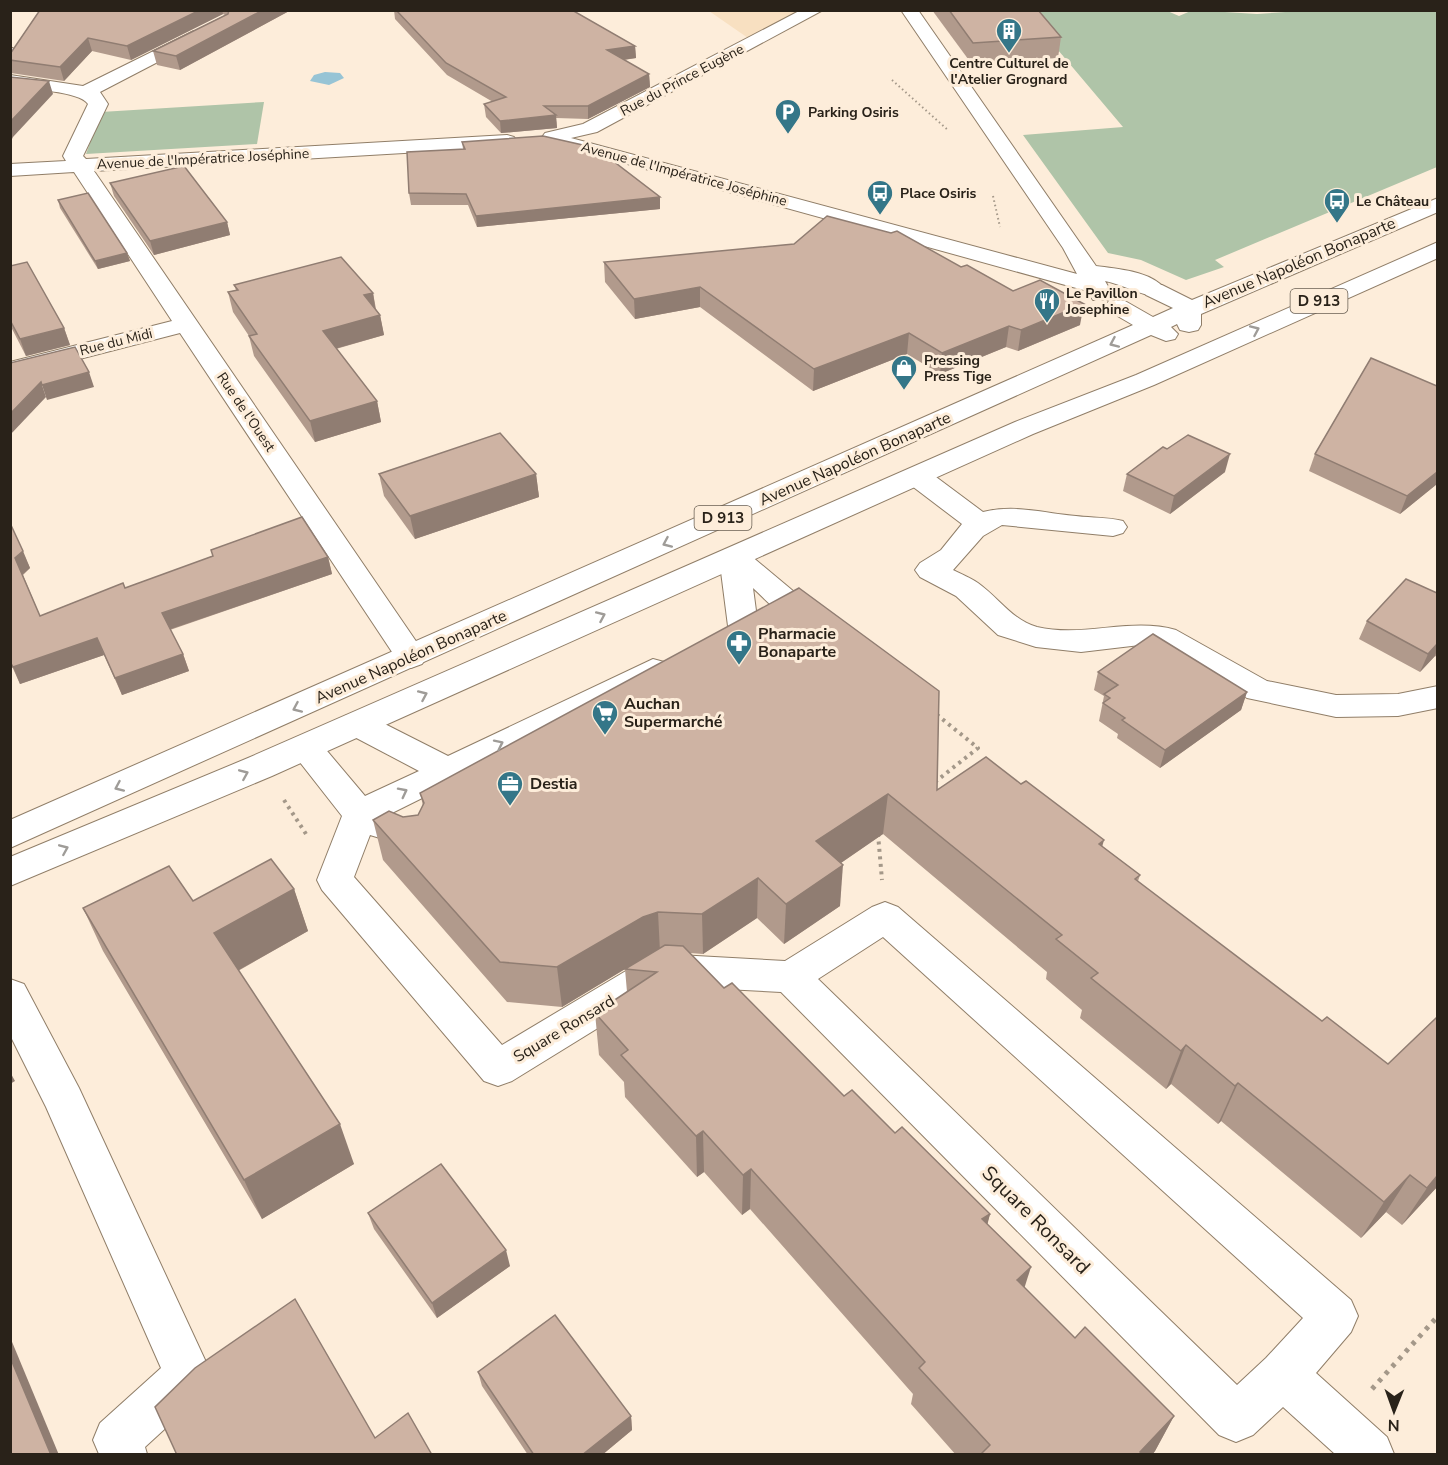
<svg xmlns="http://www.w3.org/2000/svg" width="1448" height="1465" font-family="'Nunito Sans',sans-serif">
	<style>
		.built { fill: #f8e0c1 }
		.green { fill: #afc4a8 }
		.water { fill: #97c4d5 }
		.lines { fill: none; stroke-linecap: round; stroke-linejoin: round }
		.minor-casing { stroke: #907e68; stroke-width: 2 }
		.major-casing { stroke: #907e68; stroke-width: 2 }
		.path-far2 { stroke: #a49889; stroke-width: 2; stroke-dasharray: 1.5 3; stroke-linecap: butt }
		.path-far1 { stroke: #a49889; stroke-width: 4; stroke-dasharray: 3 4.5; stroke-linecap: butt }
		.path { stroke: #a49889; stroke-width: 5; stroke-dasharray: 4 6; stroke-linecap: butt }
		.minor { fill: #fff; fill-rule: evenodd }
		.major { fill: #fff; fill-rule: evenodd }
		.wall { fill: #b19a8c }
		.shaded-wall { fill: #907d72 }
		.building { fill: #ceb3a3; stroke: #907d72; stroke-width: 1.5 }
		.oneway { stroke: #9f9c98 }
		.labels { text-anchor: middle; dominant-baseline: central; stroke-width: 6; stroke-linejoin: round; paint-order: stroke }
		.far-poi-label { font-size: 14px; font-weight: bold; fill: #292219; stroke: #fdedda; text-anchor: start }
		.far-street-label { font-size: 14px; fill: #292219; stroke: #fdedda }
		.shield { fill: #fdedda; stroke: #695f53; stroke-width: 1.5 }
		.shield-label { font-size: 15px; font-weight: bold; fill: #292219 }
		.street-label { font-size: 16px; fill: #292219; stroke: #fdedda }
		.poi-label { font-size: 16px; font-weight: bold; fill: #292219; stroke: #fdedda; text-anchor: start }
		.near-street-label { font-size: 20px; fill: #292219; stroke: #fdedda }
	</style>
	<rect width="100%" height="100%" fill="#fdedda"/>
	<polygon class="built" points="709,11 801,11 748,38"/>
	<g class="green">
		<polygon points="1165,10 1179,16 1193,10 1257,14 1316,10 1437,11 1437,167 1215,260 1224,267 1186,280 1141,260 1108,253 1023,135 1123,127 1025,11"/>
		<polygon points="264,102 257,144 86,154 101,112"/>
	</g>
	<polygon class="water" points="325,72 340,73 344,78 329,85 310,81 314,75"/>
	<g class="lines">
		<g class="minor-casing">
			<g id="minor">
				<path d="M801 10H823L597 132 571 138 1077 274 1063 248 901 10H918L1096 266C1117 269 1152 271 1166 290L1162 295C1145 299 1123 284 1105 281L1113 295 1109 300H1093L1087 291 595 155 548 145 542 137 545 133 583 124Z"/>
				<path d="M194 31 200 32 203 36 200 40 100 92 108 104 83 156 86 159 507 135 514 137 517 141 514 145 507 147 94 171 422 650 427 657 422 664 411 668 400 664 180 333 10 377V362L172 321 74 172 10 176V164L66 161 63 156 88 104C80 91 27 89 10 87V75L83 86Z"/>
				<polygon points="10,47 20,52 10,58"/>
				<path d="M918 469 928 471 983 512C1015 504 1043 513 1076 516 1092 518 1108 517 1123 521L1127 527 1123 533 1113 536 1002 525 983 536 953 570C961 574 971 578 978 583 999 598 1012 620 1037 627 1084 638 1130 617 1176 630L1267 681 1336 695 1398 694 1438 686V708L1398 716 1336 717 1247 698 1158 647 1140 645 1081 652 1036 647 998 635 956 596 920 577 915 570 920 563 941 550 962 524 908 483 904 477 908 471Z"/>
				<path d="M734 547 744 550 823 616 827 623 823 630C796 637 772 605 753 588L758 626 754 633 743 636 732 633 728 626 719 556 724 550Z"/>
				<path d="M653 659 664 662 669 670 664 678 390 814 398 825 392 834 380 838 370 835 354 877 502 1045 646 959 660 954 785 961 872 907 885 902 898 907 1351 1300 1358 1316 1351 1332 1316 1373 1387 1437 1394 1454H1335L1283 1407 1253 1435 1236 1442 1219 1435 781 992 666 986 512 1081 498 1086 484 1081 322 890 317 880 342 816 288 747 293 739 305 735 317 739 365 796 419 771 345 732 341 724 345 716 357 712 369 716 448 756ZM883 937 1303 1318 1266 1358 1237 1385 818 979Z"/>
				<polygon points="10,979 24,984 79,1088 212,1375 205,1392 145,1447 147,1454 99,1454 93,1440 100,1423 161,1368 46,1107 10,1035"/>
			</g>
		</g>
		<g class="major-casing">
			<g id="major">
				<polygon points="1438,198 1438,212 1201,314 1201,325 1198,330 1189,332 1180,330 1177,324 1171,327 1178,334 1175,339 1166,341 1151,335 10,848 10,820 1133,325 1109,311 1105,306 1109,301 1125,301 1153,317 1173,308 1146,295 1142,290 1146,285 1162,285 1192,300"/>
				<polygon points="1438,242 1438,258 1154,385 1033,434 272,776 10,886 10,857 248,758 1015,422 1136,375"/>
			</g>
		</g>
		<g class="path-far2">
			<polyline points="892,80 949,131"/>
			<polyline points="993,196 1000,227"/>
		</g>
		<g class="path-far1">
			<polyline points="935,782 978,748 936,714"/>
			<polyline points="284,800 306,834"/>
			<polyline points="878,834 882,880"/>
		</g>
		<polyline class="path" points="1372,1389 1438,1316"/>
		<use href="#minor" class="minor"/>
		<use href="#major" class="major"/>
	</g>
	<g class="wall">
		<polygon points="40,10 291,10 180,70 157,65 153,51 225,15 223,14 131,60 92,51 64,81 11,73 10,54"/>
		<polygon points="394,10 572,10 635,46 636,58 624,60 649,74 650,87 588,119 556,118 557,128 501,133 486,117 484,104 493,102 447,75 395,19"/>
		<polygon points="932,10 1038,10 1061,37 1058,58 971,63"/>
		<polygon points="462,142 660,209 477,227 468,205 411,205 409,193 463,149"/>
		<polygon points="110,183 227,222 230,235 154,255 114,196"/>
		<polygon points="58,200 127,253 130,261 98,269 60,208"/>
		<polygon points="604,262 961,267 1013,291 1080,325 1018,351 1006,347 940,374 907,354 813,391 700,307 635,319 605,282"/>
		<polygon points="10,266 64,328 70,345 26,356 10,325"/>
		<polygon points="234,285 373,293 376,309 380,315 384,335 336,349 377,401 381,422 315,442 254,356 249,336 233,312 228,292 236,290"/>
		<polygon points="1315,454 1437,484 1400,514 1309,471"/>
		<polygon points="1225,472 1170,514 1123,491 1127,474"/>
		<polygon points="379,474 536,474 539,497 415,539 384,496"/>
		<polygon points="302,517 328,557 332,574 170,630 183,654 189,671 122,695 104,655 20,684 10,662 10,523 30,568 23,575 40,616 123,583 125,588 213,556 211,550"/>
		<polygon points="1437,593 1437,657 1435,656 1420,672 1359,639 1367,621"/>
		<polygon points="1098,672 1247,692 1241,710 1160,768 1117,738 1118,734 1099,721 1104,696 1094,690"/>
		<polygon points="937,790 1102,846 1140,875 1138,881 1437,1187 1402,1225 1386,1212 1361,1238 1221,1121 1218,1124 1171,1084 1166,1089 1080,1018 1082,1010 1046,979 1047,972 883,834 841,863 840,906 784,944 757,918 703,954 690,953 724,988 844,1096 895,1133 990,1214 987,1224 1024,1288 1075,1338 1174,1416 1155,1451 1152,1455 956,1455 911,1404 913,1394 750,1209 742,1215 704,1172 697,1177 625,1097 624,1082 599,1055 595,1013 627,992 625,969 562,1007 507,1002 383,860 373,820 403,817 418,815 423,806 420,793"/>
		<polygon points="294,889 308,931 238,971 354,1164 262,1219 103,951 83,908 193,901"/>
		<polygon points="368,1213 510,1266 437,1318 374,1229"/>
		<polygon points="478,1372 631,1416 632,1430 602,1455 528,1455 482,1386"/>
	</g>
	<g class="shaded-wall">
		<polygon points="200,10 222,10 223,14 131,60 127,46"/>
		<polygon points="263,10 291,10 180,70 176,56"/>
		<polygon points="88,38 92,51 64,81 60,67"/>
		<polygon points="635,46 636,58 607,62 607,50"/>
		<polygon points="649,74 650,87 588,119 588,106"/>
		<polygon points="49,81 53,94 13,137 10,143 10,122"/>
		<polygon points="556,115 557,128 501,133 500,121"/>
		<polygon points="660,197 660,209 477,227 476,216"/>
		<polygon points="227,222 230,235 154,255 150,241"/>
		<polygon points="127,253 130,261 98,269 95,261"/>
		<polygon points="700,287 700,307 635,319 634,299"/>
		<polygon points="373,293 376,313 364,295"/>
		<polygon points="1084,304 1080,325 1018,351 1021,330"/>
		<polygon points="380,315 384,335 327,351 323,331"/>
		<polygon points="1009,326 1006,347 940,374 942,353"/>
		<polygon points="64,328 70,345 26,356 20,339"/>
		<polygon points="909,333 907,354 813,391 814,369"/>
		<polygon points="89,372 94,387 47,400 42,385"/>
		<polygon points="41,382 46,397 10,435 10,414"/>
		<polygon points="377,401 381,422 315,442 310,421"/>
		<polygon points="1230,454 1225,472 1170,514 1174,496"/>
		<polygon points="1437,472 1437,484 1400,514 1407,496"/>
		<polygon points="536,474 539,497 415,539 410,516"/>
		<polygon points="23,551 30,568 22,575 15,558"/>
		<polygon points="328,557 332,574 168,630 162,613"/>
		<polygon points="97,638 104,655 20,684 13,667"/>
		<polygon points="1437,644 1437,650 1435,656 1420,672 1428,654"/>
		<polygon points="183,654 189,671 122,695 115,678"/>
		<polygon points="1247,692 1241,710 1160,768 1165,750"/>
		<polygon points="888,794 883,834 813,882 816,841"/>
		<polygon points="1104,840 1093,880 1099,844"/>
		<polygon points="843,865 840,906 784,944 786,904"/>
		<polygon points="758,878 757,918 703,954 702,914"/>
		<polygon points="294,889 308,931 230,975 214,933"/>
		<polygon points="658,912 660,952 645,957 562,1007 557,967 643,917"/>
		<polygon points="1186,1045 1171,1084 1166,1089 1181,1051"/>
		<polygon points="10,1072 15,1081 10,1084"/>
		<polygon points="1238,1083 1221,1121 1218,1124 1235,1086"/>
		<polygon points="340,1124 354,1164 262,1219 244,1180"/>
		<polygon points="703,1131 704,1172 697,1177 696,1136"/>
		<polygon points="751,1169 750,1209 742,1215 743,1175"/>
		<polygon points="1410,1175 1386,1212 1361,1238 1384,1202"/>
		<polygon points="1437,1176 1437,1187 1402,1225 1427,1188"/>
		<polygon points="990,1214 980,1254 982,1219"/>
		<polygon points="506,1250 510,1266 437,1318 432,1303"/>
		<polygon points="1031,1267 1019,1305 1017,1280"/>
		<polygon points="10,1337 59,1455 51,1455 10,1357"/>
		<polygon points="631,1416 632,1430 602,1455 582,1455"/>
		<polygon points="1174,1416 1155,1451 1152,1455 1139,1455 1140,1452"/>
	</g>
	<g class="building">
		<polygon points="40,10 200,10 127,46 88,38 60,67 10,60 10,54"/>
		<polygon points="229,10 263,10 176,56 153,51 228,14"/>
		<polygon points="396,10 572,10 635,46 607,50 649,74 588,106 544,106 556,115 500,121 484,104 506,97 446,63"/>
		<polygon points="949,10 1038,10 1061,37 973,43"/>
		<polygon points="10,77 49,81 10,122"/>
		<polygon points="543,136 596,148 660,197 476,216 466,194 409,193 407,152 465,149 462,142"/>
		<polygon points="184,166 227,222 150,241 110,183"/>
		<polygon points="88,193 127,253 95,261 58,200"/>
		<polygon points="827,216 891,233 897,231 961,267 967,265 1013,291 1040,280 1084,304 1021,330 1009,326 942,353 909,333 814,369 700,287 634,299 604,262 794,244"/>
		<polygon points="341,257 373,293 364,295 380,315 323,331 377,401 310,421 249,336 257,334 228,292 238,290 234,285"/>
		<polygon points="27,262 64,328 20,339 10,320 10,266"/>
		<polygon points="75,347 89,372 42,385 41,382 10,414 10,363"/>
		<polygon points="1371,358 1437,386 1437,472 1407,496 1315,454"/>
		<polygon points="500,433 536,474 410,516 379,474"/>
		<polygon points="1188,435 1230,454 1174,496 1127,474 1163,447 1167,449"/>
		<polygon points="302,517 328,557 162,613 183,654 115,678 97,638 13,667 10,662 10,523 23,551 15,558 40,616 123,583 125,588 213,556 211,550"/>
		<polygon points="1406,579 1437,593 1437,644 1428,654 1367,621"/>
		<polygon points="799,588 939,691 937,790 986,757 1021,784 1026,781 1104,840 1099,844 1140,875 1135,879 1322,1021 1327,1017 1388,1064 1436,1018 1437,1019 1437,1176 1427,1188 1410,1175 1384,1202 1238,1083 1235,1086 1186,1045 1181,1051 1091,978 1098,973 1056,939 1062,935 888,794 816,841 843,865 786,904 758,878 702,914 658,912 643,917 557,967 500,962 373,820 389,811 403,817 418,815 424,803 420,793"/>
		<polygon points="1153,634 1247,692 1165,750 1122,720 1125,718 1103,703 1110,698 1104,694 1118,685 1098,672"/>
		<polygon points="271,859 294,889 214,933 340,1124 244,1180 83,908 169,866 193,901"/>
		<polygon points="665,945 683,946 724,988 732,983 844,1096 852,1090 895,1133 902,1127 990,1214 982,1219 1031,1267 1017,1280 1075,1338 1085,1327 1174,1416 1140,1452 1143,1455 980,1455 990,1445 919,1368 925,1362 751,1169 743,1175 703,1131 696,1136 621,1055 628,1050 595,1013 657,972 625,969"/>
		<polygon points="441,1164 506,1250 432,1303 368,1213"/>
		<polygon points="295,1299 375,1438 408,1413 432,1455 177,1455 155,1407 195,1368"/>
		<polygon points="555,1315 631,1416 582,1455 534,1455 478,1372"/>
		<polygon points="10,1357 51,1455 10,1455"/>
	</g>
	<defs><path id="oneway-chevron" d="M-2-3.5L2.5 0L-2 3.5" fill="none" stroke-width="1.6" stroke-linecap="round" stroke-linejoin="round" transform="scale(1.5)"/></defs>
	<g class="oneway">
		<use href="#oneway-chevron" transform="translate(1255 330) rotate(-24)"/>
		<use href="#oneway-chevron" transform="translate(1114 343) rotate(156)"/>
		<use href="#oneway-chevron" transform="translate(667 543) rotate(156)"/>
		<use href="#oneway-chevron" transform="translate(601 616) rotate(-24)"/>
		<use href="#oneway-chevron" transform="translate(423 695) rotate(-24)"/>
		<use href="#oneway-chevron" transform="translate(297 708) rotate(156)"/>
		<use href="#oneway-chevron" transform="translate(499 744) rotate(-26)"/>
		<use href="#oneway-chevron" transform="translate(244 774) rotate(-23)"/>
		<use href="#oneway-chevron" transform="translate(119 787) rotate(156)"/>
		<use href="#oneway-chevron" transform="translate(403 792) rotate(-27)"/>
		<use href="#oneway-chevron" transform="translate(64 849) rotate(-23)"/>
	</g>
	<defs>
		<g id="building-pin" transform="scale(1.35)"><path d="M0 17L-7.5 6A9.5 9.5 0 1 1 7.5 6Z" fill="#347688" stroke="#fdedda"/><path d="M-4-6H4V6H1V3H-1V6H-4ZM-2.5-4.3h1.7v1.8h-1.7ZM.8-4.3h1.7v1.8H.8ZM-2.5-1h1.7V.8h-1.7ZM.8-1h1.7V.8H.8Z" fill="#fff"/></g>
		<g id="parking-pin" transform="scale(1.35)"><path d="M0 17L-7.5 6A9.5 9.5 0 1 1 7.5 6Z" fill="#347688" stroke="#fdedda"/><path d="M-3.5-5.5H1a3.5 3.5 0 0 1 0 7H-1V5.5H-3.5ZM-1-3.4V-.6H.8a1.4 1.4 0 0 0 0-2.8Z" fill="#fff"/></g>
		<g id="bus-pin" transform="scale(1.35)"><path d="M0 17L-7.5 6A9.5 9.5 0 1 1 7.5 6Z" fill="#347688" stroke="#fdedda"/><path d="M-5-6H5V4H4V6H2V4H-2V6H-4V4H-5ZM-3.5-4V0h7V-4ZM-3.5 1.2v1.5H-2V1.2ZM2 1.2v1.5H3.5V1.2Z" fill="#fff"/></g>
		<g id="restaurant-pin" transform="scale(1.35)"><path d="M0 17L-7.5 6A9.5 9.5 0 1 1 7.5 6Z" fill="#347688" stroke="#fdedda"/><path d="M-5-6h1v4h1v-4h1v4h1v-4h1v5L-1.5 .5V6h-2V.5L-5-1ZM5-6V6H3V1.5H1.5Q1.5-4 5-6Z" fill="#fff"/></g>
		<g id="shop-pin" transform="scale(1.35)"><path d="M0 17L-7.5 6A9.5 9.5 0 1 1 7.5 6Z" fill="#347688" stroke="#fdedda"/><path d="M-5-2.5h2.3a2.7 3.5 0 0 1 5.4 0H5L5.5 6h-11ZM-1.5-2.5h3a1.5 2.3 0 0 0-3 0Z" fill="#fff"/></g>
		<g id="pharmacy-pin" transform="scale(1.35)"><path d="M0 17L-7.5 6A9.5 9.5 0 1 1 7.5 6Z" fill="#347688" stroke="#fdedda"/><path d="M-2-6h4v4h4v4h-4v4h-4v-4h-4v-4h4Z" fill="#fff"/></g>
		<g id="supermarket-pin" transform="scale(1.35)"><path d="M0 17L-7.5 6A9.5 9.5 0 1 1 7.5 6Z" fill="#347688" stroke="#fdedda"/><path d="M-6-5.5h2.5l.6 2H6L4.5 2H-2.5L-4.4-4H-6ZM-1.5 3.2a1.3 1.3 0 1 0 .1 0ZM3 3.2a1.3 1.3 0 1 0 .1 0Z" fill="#fff"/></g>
		<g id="office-pin" transform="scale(1.35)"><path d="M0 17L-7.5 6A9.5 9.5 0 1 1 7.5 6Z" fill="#347688" stroke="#fdedda"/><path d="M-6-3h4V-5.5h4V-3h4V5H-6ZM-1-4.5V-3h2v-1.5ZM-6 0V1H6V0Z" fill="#fff"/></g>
	</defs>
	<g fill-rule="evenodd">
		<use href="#building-pin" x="1009" y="31"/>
		<use href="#parking-pin" x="788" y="112"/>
		<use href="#bus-pin" x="880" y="193"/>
		<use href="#bus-pin" x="1337" y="201"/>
		<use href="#restaurant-pin" x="1047" y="301"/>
		<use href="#shop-pin" x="904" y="368"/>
		<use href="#pharmacy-pin" x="739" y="643"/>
		<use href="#supermarket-pin" x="605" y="713"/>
		<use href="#office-pin" x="510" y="784"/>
	</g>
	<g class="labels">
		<g class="far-poi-label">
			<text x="1009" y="63" text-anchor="middle">Centre Culturel de<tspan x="1009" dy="16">l'Atelier Grognard</tspan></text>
			<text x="808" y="112">Parking Osiris</text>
			<text x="900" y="193">Place Osiris</text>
			<text x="1356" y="201">Le Château</text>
			<text x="1066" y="293">Le Pavillon<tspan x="1066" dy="16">Josephine</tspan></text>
			<text x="924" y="360">Pressing<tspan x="924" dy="16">Press Tige</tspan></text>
		</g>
		<g class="far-street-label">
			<text transform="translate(682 80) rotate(-28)">Rue du Prince Eugène</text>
			<text transform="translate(203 159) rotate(-3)">Avenue de l'Impératrice Joséphine</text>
			<text transform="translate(684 174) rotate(15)">Avenue de l'Impératrice Joséphine</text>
			<text transform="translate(116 342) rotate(-14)">Rue du Midi</text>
			<text transform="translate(246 412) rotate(56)">Rue de l'Ouest</text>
		</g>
		<g class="shield">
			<rect x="1290.5" y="289" width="57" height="24" rx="4.5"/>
			<rect x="694.5" y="506" width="57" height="24" rx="4.5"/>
		</g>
		<g class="shield-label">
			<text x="1319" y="301">D 913</text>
			<text x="723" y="518">D 913</text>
		</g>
		<g class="street-label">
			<text transform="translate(1299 263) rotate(-23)">Avenue Napoléon Bonaparte</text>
			<text transform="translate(855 459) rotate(-24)">Avenue Napoléon Bonaparte</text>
			<text transform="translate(411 657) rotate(-24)">Avenue Napoléon Bonaparte</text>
			<text transform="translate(564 1029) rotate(-31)">Square Ronsard</text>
		</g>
		<g class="poi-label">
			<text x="758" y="634">Pharmacie<tspan x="758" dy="18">Bonaparte</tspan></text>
			<text x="624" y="704">Auchan<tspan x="624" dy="18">Supermarché</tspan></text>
			<text x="530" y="784">Destia</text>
		</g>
		<g class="near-street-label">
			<text transform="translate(1036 1220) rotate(45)">Square Ronsard</text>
		</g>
	</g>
	<rect width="1448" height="1465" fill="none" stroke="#292219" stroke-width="24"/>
	<g transform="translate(1394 1411) rotate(181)" stroke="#fdedda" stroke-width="4.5" paint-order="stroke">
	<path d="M0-4.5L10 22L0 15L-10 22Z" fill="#292219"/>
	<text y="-9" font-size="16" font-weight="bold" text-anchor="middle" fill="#292219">N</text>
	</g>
</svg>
